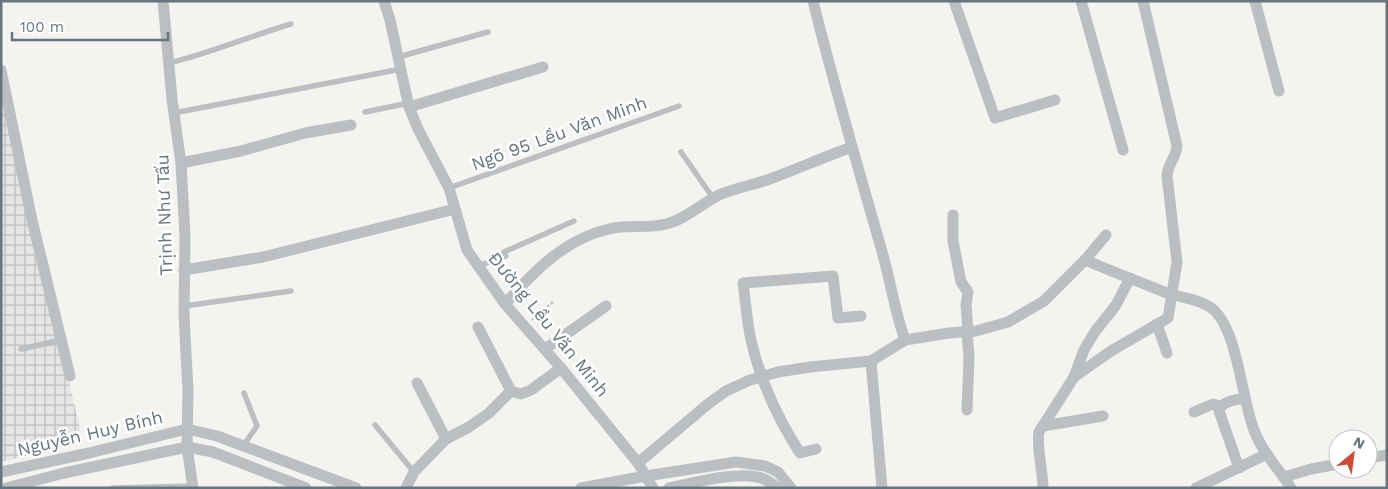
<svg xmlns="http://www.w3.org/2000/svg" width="1388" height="489" font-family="'Work Sans',sans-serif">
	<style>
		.industrial { fill: url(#industrial-grid) }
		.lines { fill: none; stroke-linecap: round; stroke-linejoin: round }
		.path { stroke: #b5b8ba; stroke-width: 2; stroke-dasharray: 2.5 2.5; stroke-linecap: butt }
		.lane { stroke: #bbbfc2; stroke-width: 5.5 }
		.street { stroke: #bbbfc2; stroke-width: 11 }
		.labels { text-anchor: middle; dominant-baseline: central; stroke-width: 5; stroke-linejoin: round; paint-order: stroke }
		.street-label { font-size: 18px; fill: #66757e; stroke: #fff }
	</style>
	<defs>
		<pattern id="industrial-grid" width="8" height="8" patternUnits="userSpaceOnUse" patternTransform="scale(1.25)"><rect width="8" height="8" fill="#e4e5e4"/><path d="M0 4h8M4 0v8" fill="none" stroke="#bdbebe"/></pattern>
	</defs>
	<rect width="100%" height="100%" fill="#f4f3f0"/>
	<polygon class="industrial" points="1,89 83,442 1,462"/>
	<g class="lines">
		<polyline class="path" points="532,320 553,302"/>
		<g class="lane">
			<polyline points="398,57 488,32"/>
			<path d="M169 63C211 53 250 36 291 24"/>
			<polyline points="365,112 409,103"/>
			<polyline points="174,113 401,69"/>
			<polyline points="681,152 713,198"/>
			<polyline points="449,188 679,106"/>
			<polyline points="478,266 506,256 504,252 574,221"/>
			<polyline points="184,306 291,291"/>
			<polyline points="21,349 61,340"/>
			<polyline points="375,425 414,472"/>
			<polyline points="243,446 257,426 244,393"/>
			<polyline points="113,488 192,486"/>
		</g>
		<g class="street">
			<polyline points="163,1 172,99 181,163 185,236 184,315 188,391 187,447 193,488"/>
			<polyline points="384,1 390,20 409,107 418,129 449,188 467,250 505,304 561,368 638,463 653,488"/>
			<path d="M813 1C834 86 859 171 883 255 891 284 895 312 905 340"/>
			<polyline points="954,1 995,118 1055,100"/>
			<polyline points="1081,1 1123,150"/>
			<polyline points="1255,1 1279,91"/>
			<polyline points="1,70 32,220 70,376"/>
			<polyline points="409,107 543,67"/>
			<polyline points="181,163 241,151 305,133 351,125"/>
			<polyline points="953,215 953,241 961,282 968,292 966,305 968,332"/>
			<polyline points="1085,260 1106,235"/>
			<polyline points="184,270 263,257 455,209"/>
			<path d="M505 304C534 271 565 239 609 229 627 224 647 229 666 224 684 220 701 204 719 195 735 188 753 185 770 179 797 169 824 157 852 147"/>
			<polyline points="1157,324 1167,353"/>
			<polyline points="478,327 511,391"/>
			<polyline points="967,332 969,357 967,410"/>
			<polyline points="545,349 606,306"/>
			<polyline points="871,361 882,488"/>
			<path d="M1074 377 1111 351 1168 318 1177 262 1167 176C1168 163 1176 158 1177 146L1143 1"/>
			<polyline points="417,383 446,439"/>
			<polyline points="1194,412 1213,404 1220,406"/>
			<polyline points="1043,426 1103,416"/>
			<path d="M816 449 800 453C780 422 762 384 753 348 747 327 746 304 743 283L833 276 838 318 861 316"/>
			<polyline points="1368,458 1387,455"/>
			<path d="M638 463 708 404 726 391 750 380 778 372 810 367 871 361 905 340 949 333 976 331 1008 322 1044 301 1085 260C1113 272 1142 283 1170 294 1183 298 1198 299 1210 307 1238 326 1241 398 1254 430 1262 452 1279 469 1291 488"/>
			<path d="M1239 468 1219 411C1222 401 1235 400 1244 398"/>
			<polyline points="1,472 89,453 187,429 217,436 356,488"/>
			<polyline points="1284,477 1311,469 1338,464"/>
			<polyline points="6,488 64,473 187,447 213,452 306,488"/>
			<polyline points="406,488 414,472 446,439 469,427 489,413 511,391 521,394 531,390 561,368"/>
			<polyline points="581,488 646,476 736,462 765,466 778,472 791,488"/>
			<path d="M669 488C693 483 733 472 757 477 765 478 771 483 778 488"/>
			<path d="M1043 488C1043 474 1036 442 1039 432L1074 377 1084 350 1094 333 1116 305 1130 278"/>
			<polyline points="1196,488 1267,454"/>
		</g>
	</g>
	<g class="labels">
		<g class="street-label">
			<text transform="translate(559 133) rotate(-20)">Ngõ 95 Lều Văn Minh</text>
			<text transform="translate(164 215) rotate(-92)">Trịnh Như Tấu</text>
			<text transform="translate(549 324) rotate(51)">Đường Lều Văn Minh</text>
			<text transform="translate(90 433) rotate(-13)">Nguyễn Huy Bính</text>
		</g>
	</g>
	<rect width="1388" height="489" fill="none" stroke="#66757e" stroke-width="5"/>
	<g transform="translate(1353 454) rotate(29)"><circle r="24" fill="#ffffff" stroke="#c2c8cb"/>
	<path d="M0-4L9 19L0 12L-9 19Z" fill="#ce4c35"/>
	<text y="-8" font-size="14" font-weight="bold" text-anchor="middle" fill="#66757e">N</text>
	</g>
	<path d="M12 32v8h156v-8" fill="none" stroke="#66757e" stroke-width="2.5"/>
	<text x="20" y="32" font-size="15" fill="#66757e" stroke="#ffffff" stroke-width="4" paint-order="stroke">100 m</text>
</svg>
